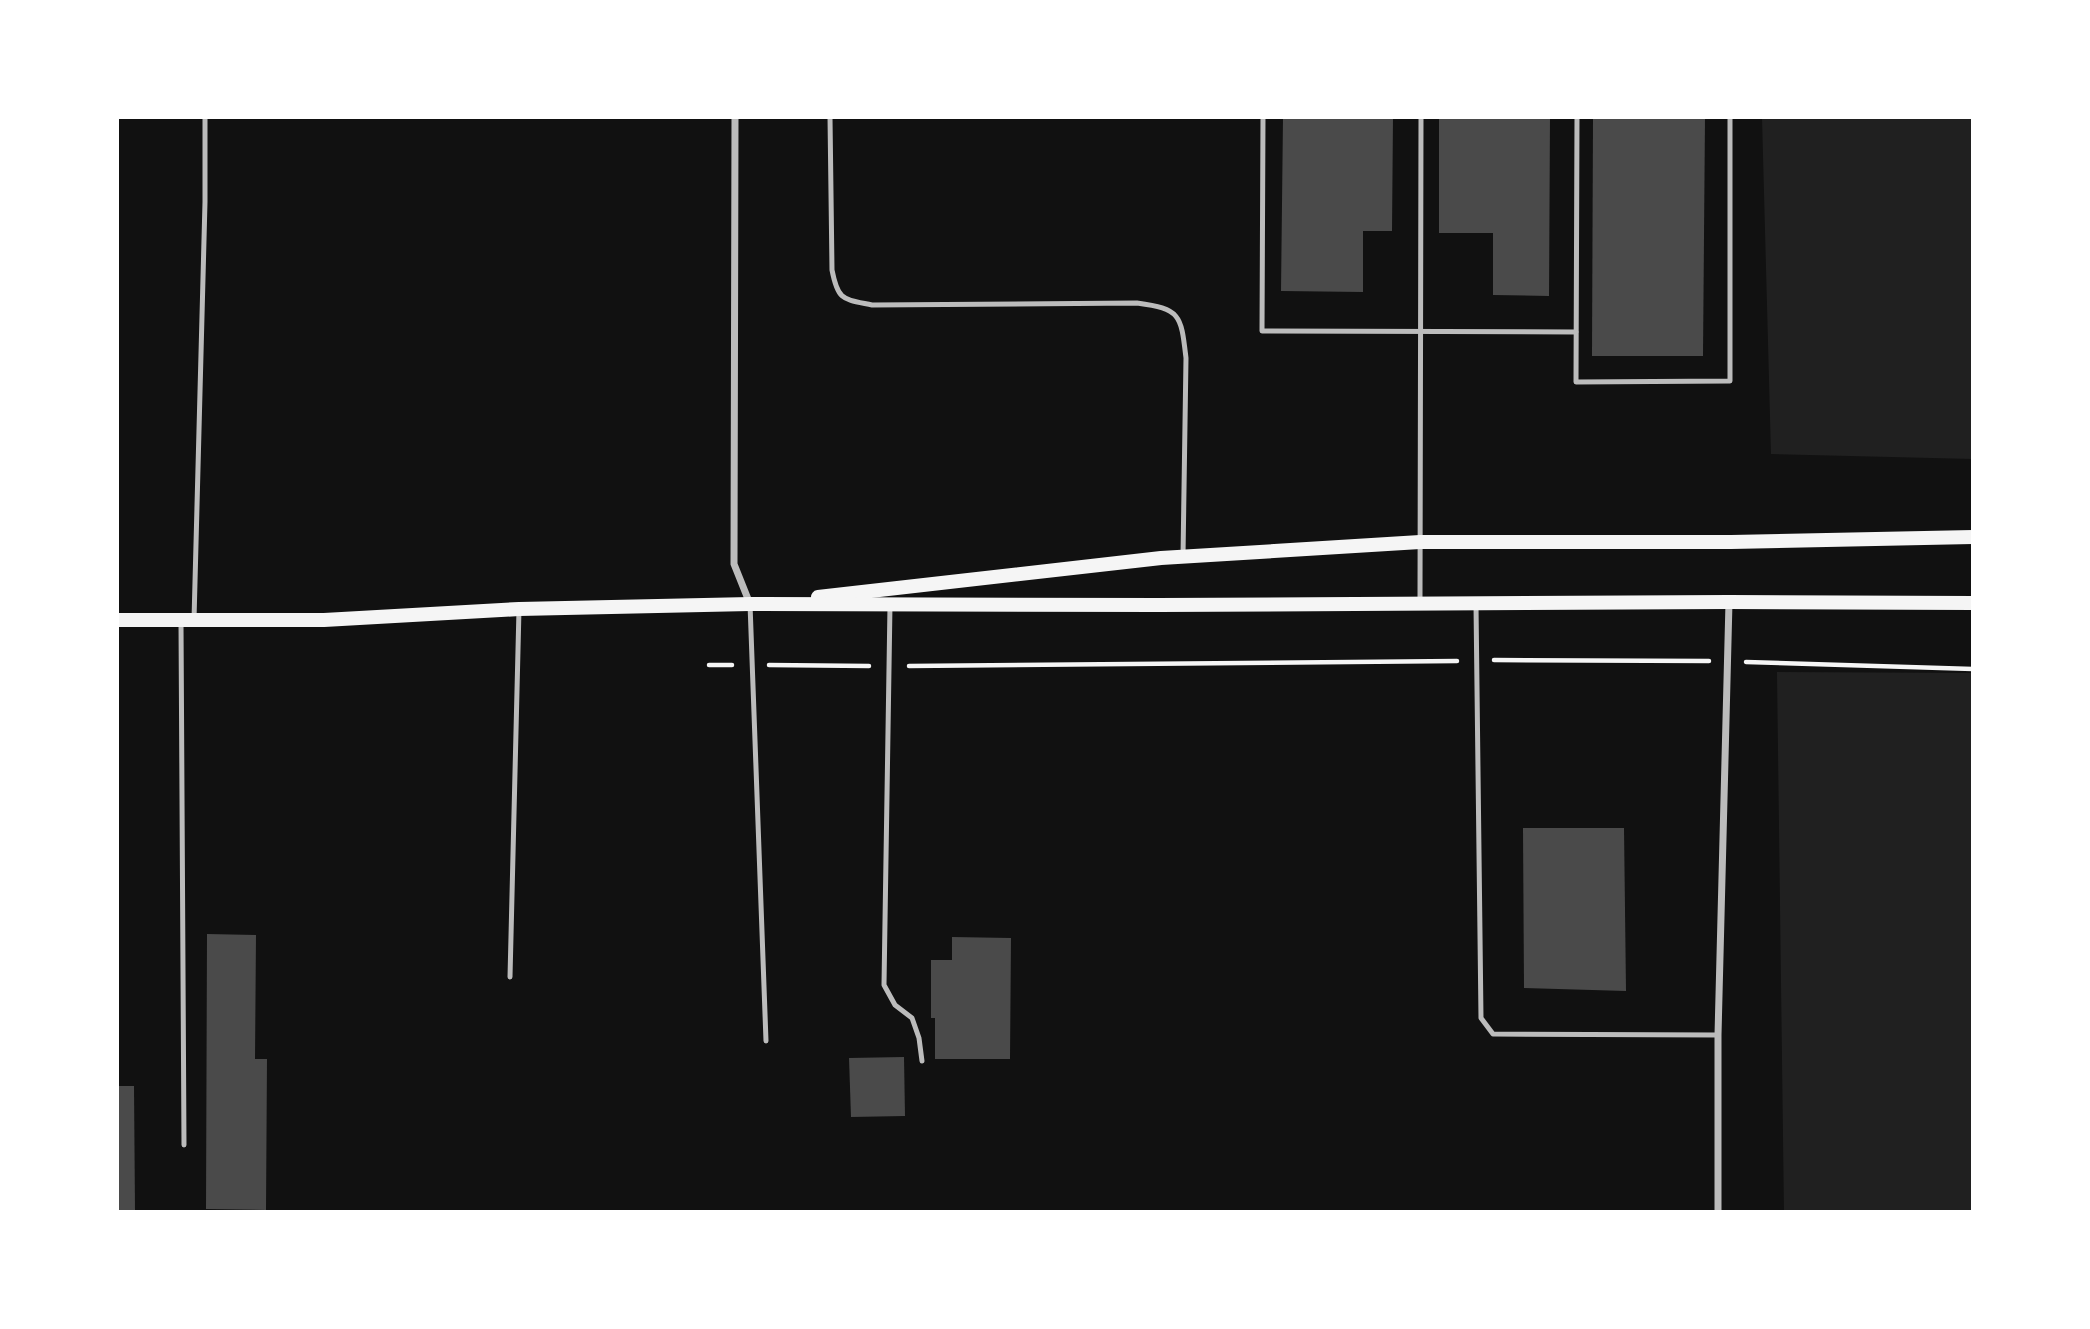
<svg xmlns="http://www.w3.org/2000/svg" width="2090" height="1329" font-family="'Roboto Serif',serif">
	<style>
		.green { fill: #202020 }
		.building { fill: #4a4a4a }
		.lines { fill: none; stroke-linecap: round; stroke-linejoin: round }
		.path { stroke: #f5f5f5; stroke-width: 4.5 }
		.service { stroke: #bcbcbc; stroke-width: 5 }
		.minor { stroke: #bcbcbc; stroke-width: 7 }
		.secondary { stroke: #f5f5f5; stroke-width: 14 }
	</style>
	<rect width="100%" height="100%" fill="#111"/>
	<g class="green">
		<polygon points="1762,117 1973,117 1973,459 1771,454"/>
		<polygon points="1777,672 1973,673 1973,1212 1784,1212"/>
	</g>
	<g class="building">
		<polygon points="1283,117 1393,117 1392,231 1363,231 1363,292 1281,291"/>
		<polygon points="1439,117 1550,117 1549,296 1493,295 1493,233 1439,233"/>
		<polygon points="1593,117 1705,117 1703,356 1592,356"/>
		<polygon points="1523,828 1624,828 1626,991 1524,988"/>
		<polygon points="207,934 256,935 255,1059 267,1059 266,1210 206,1209"/>
		<polygon points="952,937 1011,938 1010,1059 935,1059 935,1018 931,1018 931,960 952,960"/>
		<polygon points="904,1057 905,1116 851,1117 849,1058"/>
		<polygon points="117,1086 134,1086 135,1212 117,1212"/>
	</g>
	<g class="lines">
		<g class="path">
			<polyline points="1494,660 1709,661"/>
			<polyline points="1746,662 1973,669"/>
			<polyline points="709,665 732,665"/>
			<polyline points="769,665 869,666"/>
			<polyline points="909,666 1457,661"/>
		</g>
		<g class="service">
			<path d="M830 117 832 270C838 301 843 299 872 305L1137 303C1181 309 1181 315 1186 358L1183 556"/>
			<polyline points="1263,117 1262,331 1576,332"/>
			<polyline points="1577,117 1576,382 1730,381 1730,117"/>
			<polyline points="1420,601 1421,117"/>
			<polyline points="750,604 766,1041"/>
			<polyline points="890,605 884,985 895,1005 912,1018 919,1038 922,1061"/>
			<polyline points="1476,605 1481,1018 1493,1034 1718,1035"/>
			<polyline points="194,620 205,202 205,117"/>
			<polyline points="181,623 184,1145"/>
			<polyline points="510,977 519,609"/>
		</g>
		<g class="minor">
			<polyline points="735,117 734,564 750,604"/>
			<polyline points="1718,1212 1718,1035 1729,602"/>
		</g>
		<g class="secondary">
			<polyline points="818,597 1161,558 1420,542 1731,542 1973,537"/>
			<polyline points="117,620 324,620 519,609 750,604 1159,605 1729,602 1973,603"/>
		</g>
	</g>
	<rect width="2090" height="1329" fill="none" stroke="#ffffff" stroke-width="238"/>
</svg>
